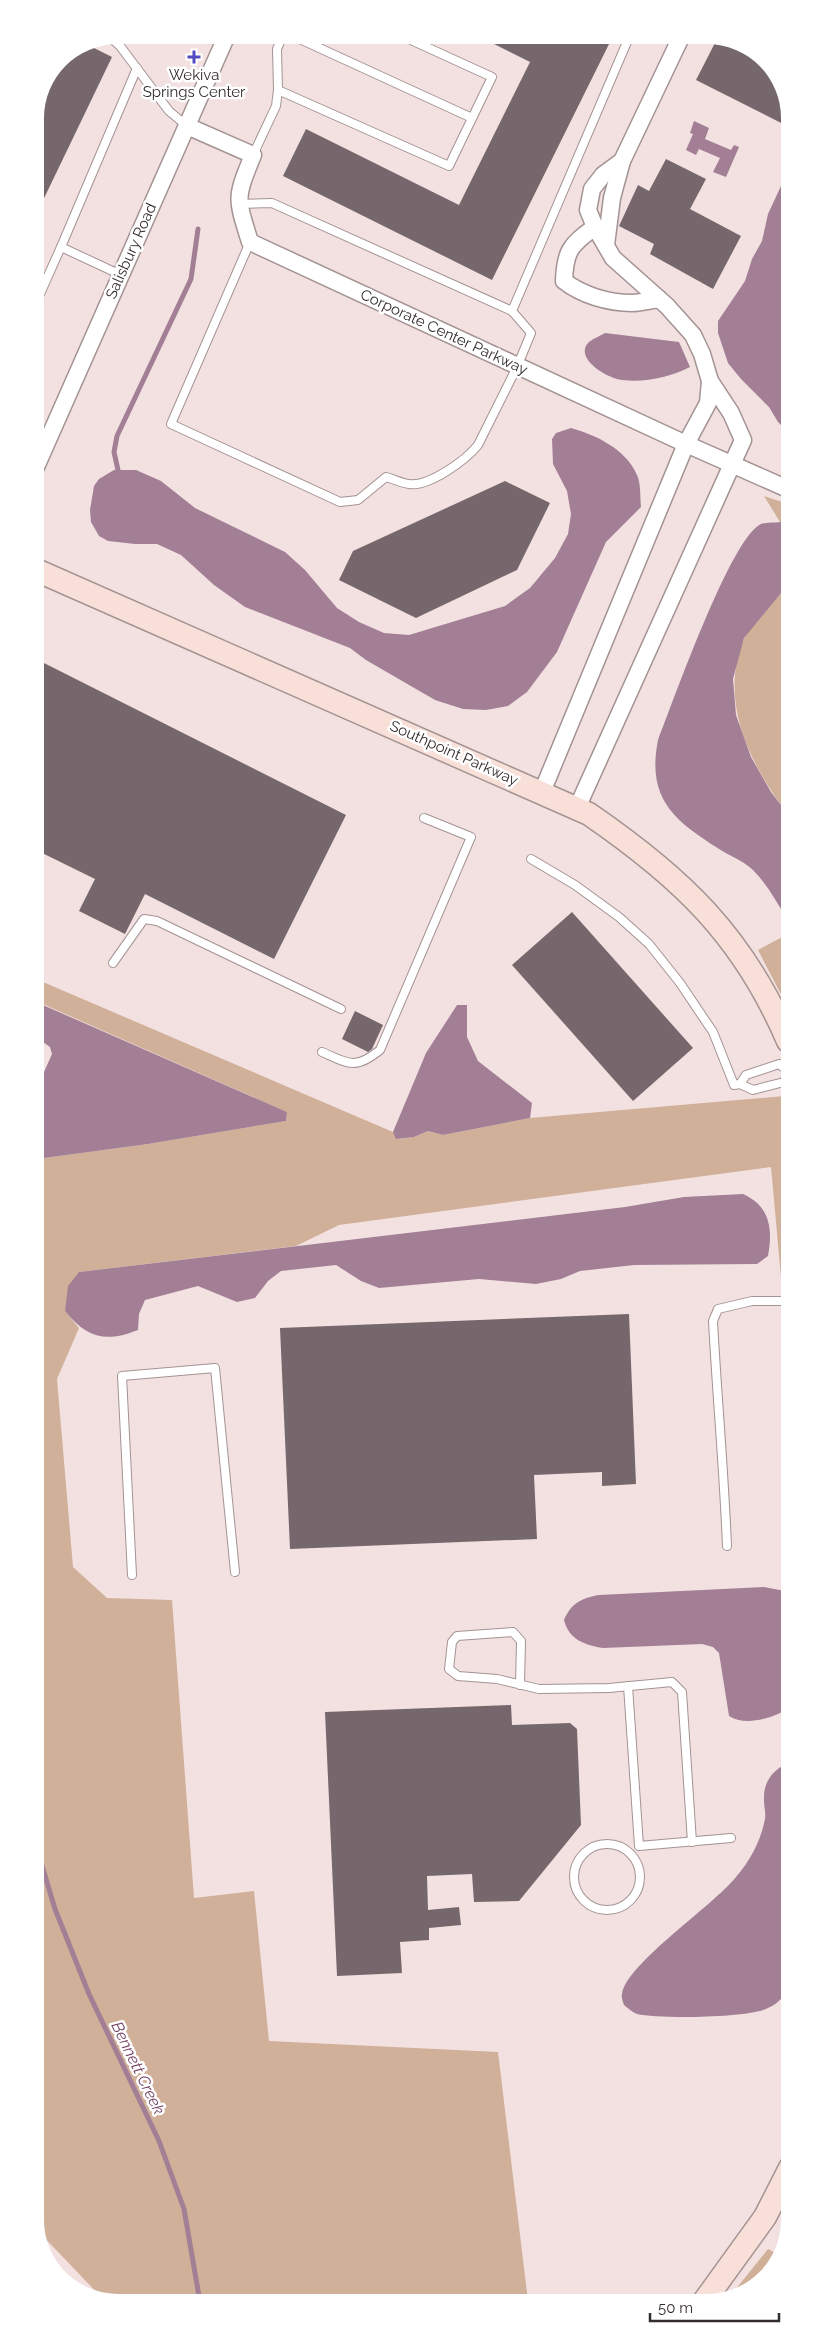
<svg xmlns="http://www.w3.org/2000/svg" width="825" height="2338" font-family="Raleway,sans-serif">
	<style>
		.green { fill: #d0b098 }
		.water { fill: #a27f95 }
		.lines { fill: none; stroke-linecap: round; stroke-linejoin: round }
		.stream { stroke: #a27f95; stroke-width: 5 }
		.building { fill: #75676b }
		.service-casing { stroke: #a39392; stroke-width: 10 }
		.minor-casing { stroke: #a39392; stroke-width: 19 }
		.secondary-casing { stroke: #a39392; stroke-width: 25 }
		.service { stroke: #fff; stroke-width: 8 }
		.minor { stroke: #fff; stroke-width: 16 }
		.secondary { stroke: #f8dfd7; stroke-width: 22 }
		.poi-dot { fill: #5248bf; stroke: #fff; stroke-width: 2 }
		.labels { text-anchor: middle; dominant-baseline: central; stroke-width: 5; stroke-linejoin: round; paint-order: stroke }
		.poi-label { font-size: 15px; fill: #332c2c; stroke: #fff }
		.street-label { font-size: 15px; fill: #332c2c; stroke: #fff }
		.water-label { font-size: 16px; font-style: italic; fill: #713f61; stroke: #fff }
	</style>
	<rect width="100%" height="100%" fill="#f3e1e1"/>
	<g class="green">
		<polygon points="764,496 788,504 788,526 780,522"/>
		<path d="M788 590V814C750 765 718 701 744 639 750 625 772 605 782 592Z"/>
		<polygon points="788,934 788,1008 758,950"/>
		<polygon points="36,979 393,1132 397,1139 414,1137 428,1131 443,1135 530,1118 785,1096 788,1110 789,1278 781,1277 771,1167 339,1225 296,1246 79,1272 65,1311 79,1328 57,1379 73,1567 107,1598 172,1600 194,1898 254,1891 269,2041 498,2052 528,2301 112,2303 103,2299 38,2231 37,1159 148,1144 286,1121 287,1112 36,1001"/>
		<polygon points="768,2249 779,2255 773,2270 727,2300"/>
	</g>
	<g class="water">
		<polygon points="694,121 709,128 705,139 731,150 734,145 739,147 726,177 713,172 720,158 699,149 696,155 686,150 693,134 690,133"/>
		<polygon points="787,173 788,432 778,422 769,407 741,379 728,363 718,333 718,321 745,281 752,259 762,241 768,214"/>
		<path d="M605 333 679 342 690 367C670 377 645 383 622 380 609 379 574 359 588 343 592 339 600 336 605 333Z"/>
		<path d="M571 428C596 435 626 449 637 475 641 483 640 497 641 507L606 542 557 652 527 692 508 706 486 710 463 709 435 700 366 660 350 648 245 607 214 585 181 555 157 544H135L108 541 99 536 91 522 90 510 94 486 99 479 114 470H136L161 481 195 508 285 552 305 570 337 608 359 622 384 633 409 635 505 606 530 588 555 558 568 534 571 514 567 491 553 464 552 439 556 433Z"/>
		<path d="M780 522 788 526V590L782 592 744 638 733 679 736 715 751 757 771 792 788 814V921C778 904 767 884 753 870 746 863 733 857 724 852 676 822 646 801 658 740 673 702 731 537 761 524 766 522 775 523 780 522Z"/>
		<polygon points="36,1002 287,1112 286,1121 148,1144 37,1159 36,1090 52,1054 50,1047 36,1037"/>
		<polygon points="457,1005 467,1005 467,1037 478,1061 532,1103 530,1118 443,1135 428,1131 414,1137 396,1139 393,1132 426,1053"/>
		<path d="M743 1194C770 1206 773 1229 768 1256L757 1264 634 1265 580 1271 561 1279 536 1284 479 1279 379 1288 361 1281 336 1265 281 1271 268 1281 255 1298 237 1302 198 1286 145 1300 139 1314 138 1330C105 1343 87 1338 65 1311L68 1286 79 1272 625 1207 684 1197Z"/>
		<path d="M764 1587 785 1591 789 1596V1708C774 1718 745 1727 729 1716L719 1653 713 1647 702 1644 603 1648C585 1645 569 1640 564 1620 571 1603 582 1598 599 1595Z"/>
		<path d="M789 1763 790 1987C785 1995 778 2004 768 2008 749 2018 659 2019 637 2014 632 2012 628 2008 624 2005 623 2002 621 1997 622 1994 626 1964 714 1905 736 1877 750 1861 761 1840 765 1819 766 1813 764 1807 764 1800 763 1782 773 1769 789 1763Z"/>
	</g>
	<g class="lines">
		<g class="stream">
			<polyline points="118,470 114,452 117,436 191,279 198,229"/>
			<polyline points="37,1849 55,1909 89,1994 159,2141 184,2209 200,2302"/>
		</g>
	</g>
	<g class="building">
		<polygon points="476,35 601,35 611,40 492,280 283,176 306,129 459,205 530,62"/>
		<polygon points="718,37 759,54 787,96 787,126 696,80"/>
		<polygon points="90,46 112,57 35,217 35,112 59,59"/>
		<polygon points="666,159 706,179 690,209 741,236 713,289 650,254 654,244 619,226 638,185 649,191"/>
		<polygon points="505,481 550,503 517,570 416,618 339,580 353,551"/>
		<polygon points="36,659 346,815 274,959 145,894 125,934 79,911 95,879 36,850"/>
		<polygon points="572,912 693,1048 633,1101 512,965"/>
		<polygon points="355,1011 383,1025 372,1049 368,1052 342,1039"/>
		<polygon points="629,1314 636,1484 602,1486 602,1472 534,1475 537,1539 290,1549 280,1328"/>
		<polygon points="511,1705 512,1725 570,1723 577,1729 581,1825 519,1901 474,1902 472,1874 427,1876 428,1910 459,1907 461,1925 429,1928 429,1940 400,1942 402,1973 337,1976 325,1712"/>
	</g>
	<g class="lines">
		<g class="service-casing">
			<g id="service">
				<polyline points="283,35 277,49 278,90 449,166 492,77 400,35"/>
				<polyline points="291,35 472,118"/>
				<polyline points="111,38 120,46 169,111 187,126"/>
				<polyline points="253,155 276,106 278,90"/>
				<polyline points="239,204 272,203 512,311"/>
				<path d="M250 242 171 424 340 502 358 500 386 477C394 479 401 483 409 484 429 487 466 460 478 445L517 367 531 333 512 311 630 35"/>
				<polyline points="121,275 61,247 137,68"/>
				<polyline points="35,305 61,247"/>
				<polyline points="531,859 575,885 619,917 649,944 680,983 713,1032 734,1085 740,1084"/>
				<polyline points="113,963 144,919 157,921 341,1009"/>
				<path d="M322 1052C349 1064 355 1070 380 1050L471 837 424 818"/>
				<polyline points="788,1071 779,1064 746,1075 740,1084 753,1090 784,1082 788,1072"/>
				<path d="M727 1546C724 1471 717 1396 713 1321L718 1309 752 1301H789"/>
				<polyline points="132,1575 122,1376 215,1368 235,1572"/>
				<polyline points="520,1685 521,1641 513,1632 457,1636 452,1642 449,1669 458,1676 497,1679 539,1689 609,1688 672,1682 682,1692 692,1842"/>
				<polyline points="628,1686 639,1846 731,1838"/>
				<circle cx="607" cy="1877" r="33"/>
			</g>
		</g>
		<g class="minor-casing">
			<g id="minor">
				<path d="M187 126 253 155C235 199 236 197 250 242L686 444 788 489"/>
				<path d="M595 227C570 245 565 251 564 281 582 295 608 303 632 303 640 303 650 300 659 299"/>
				<polyline points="606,245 612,198 622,161 682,35"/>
				<polyline points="36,467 227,35"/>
				<polyline points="542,792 686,444 708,403 710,381"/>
				<polyline points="577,808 743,440 731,413 710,381 702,354 693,335 667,306 613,258 595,227 588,210 592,189 603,175 622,161"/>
			</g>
		</g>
		<g class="secondary-casing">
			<g id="secondary">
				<path d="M36 570 589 814C682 878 743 936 788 1041"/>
				<polyline points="705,2300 765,2217 790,2168"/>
			</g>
		</g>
		<use href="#service" class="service"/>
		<use href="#minor" class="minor"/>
		<use href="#secondary" class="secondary"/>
	</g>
	<path class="poi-dot" d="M191.5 49.5h5v5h5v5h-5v5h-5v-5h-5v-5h5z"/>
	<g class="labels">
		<g class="poi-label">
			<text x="194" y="75">Wekiva<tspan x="194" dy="17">Springs Center</tspan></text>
		</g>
		<g class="street-label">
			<text transform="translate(131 251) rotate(-66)">Salisbury Road</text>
			<text transform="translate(444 332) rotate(25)">Corporate Center Parkway</text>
			<text transform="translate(454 753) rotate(24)">Southpoint Parkway</text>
		</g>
		<g class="water-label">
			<text transform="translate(138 2068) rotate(64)">Bennett Creek</text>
		</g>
	</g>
	<path d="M0 0H825V2338H0ZM118 44H707A74 74 0 0 1 781 118V2220A74 74 0 0 1 707 2294H118A74 74 0 0 1 44 2220V118A74 74 0 0 1 118 44Z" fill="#fff" fill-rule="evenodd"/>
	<path d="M650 2313v8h129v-8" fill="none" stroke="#332c2c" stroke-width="2.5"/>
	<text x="658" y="2313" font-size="15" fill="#332c2c" stroke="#ffffff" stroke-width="4" paint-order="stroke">50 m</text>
</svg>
